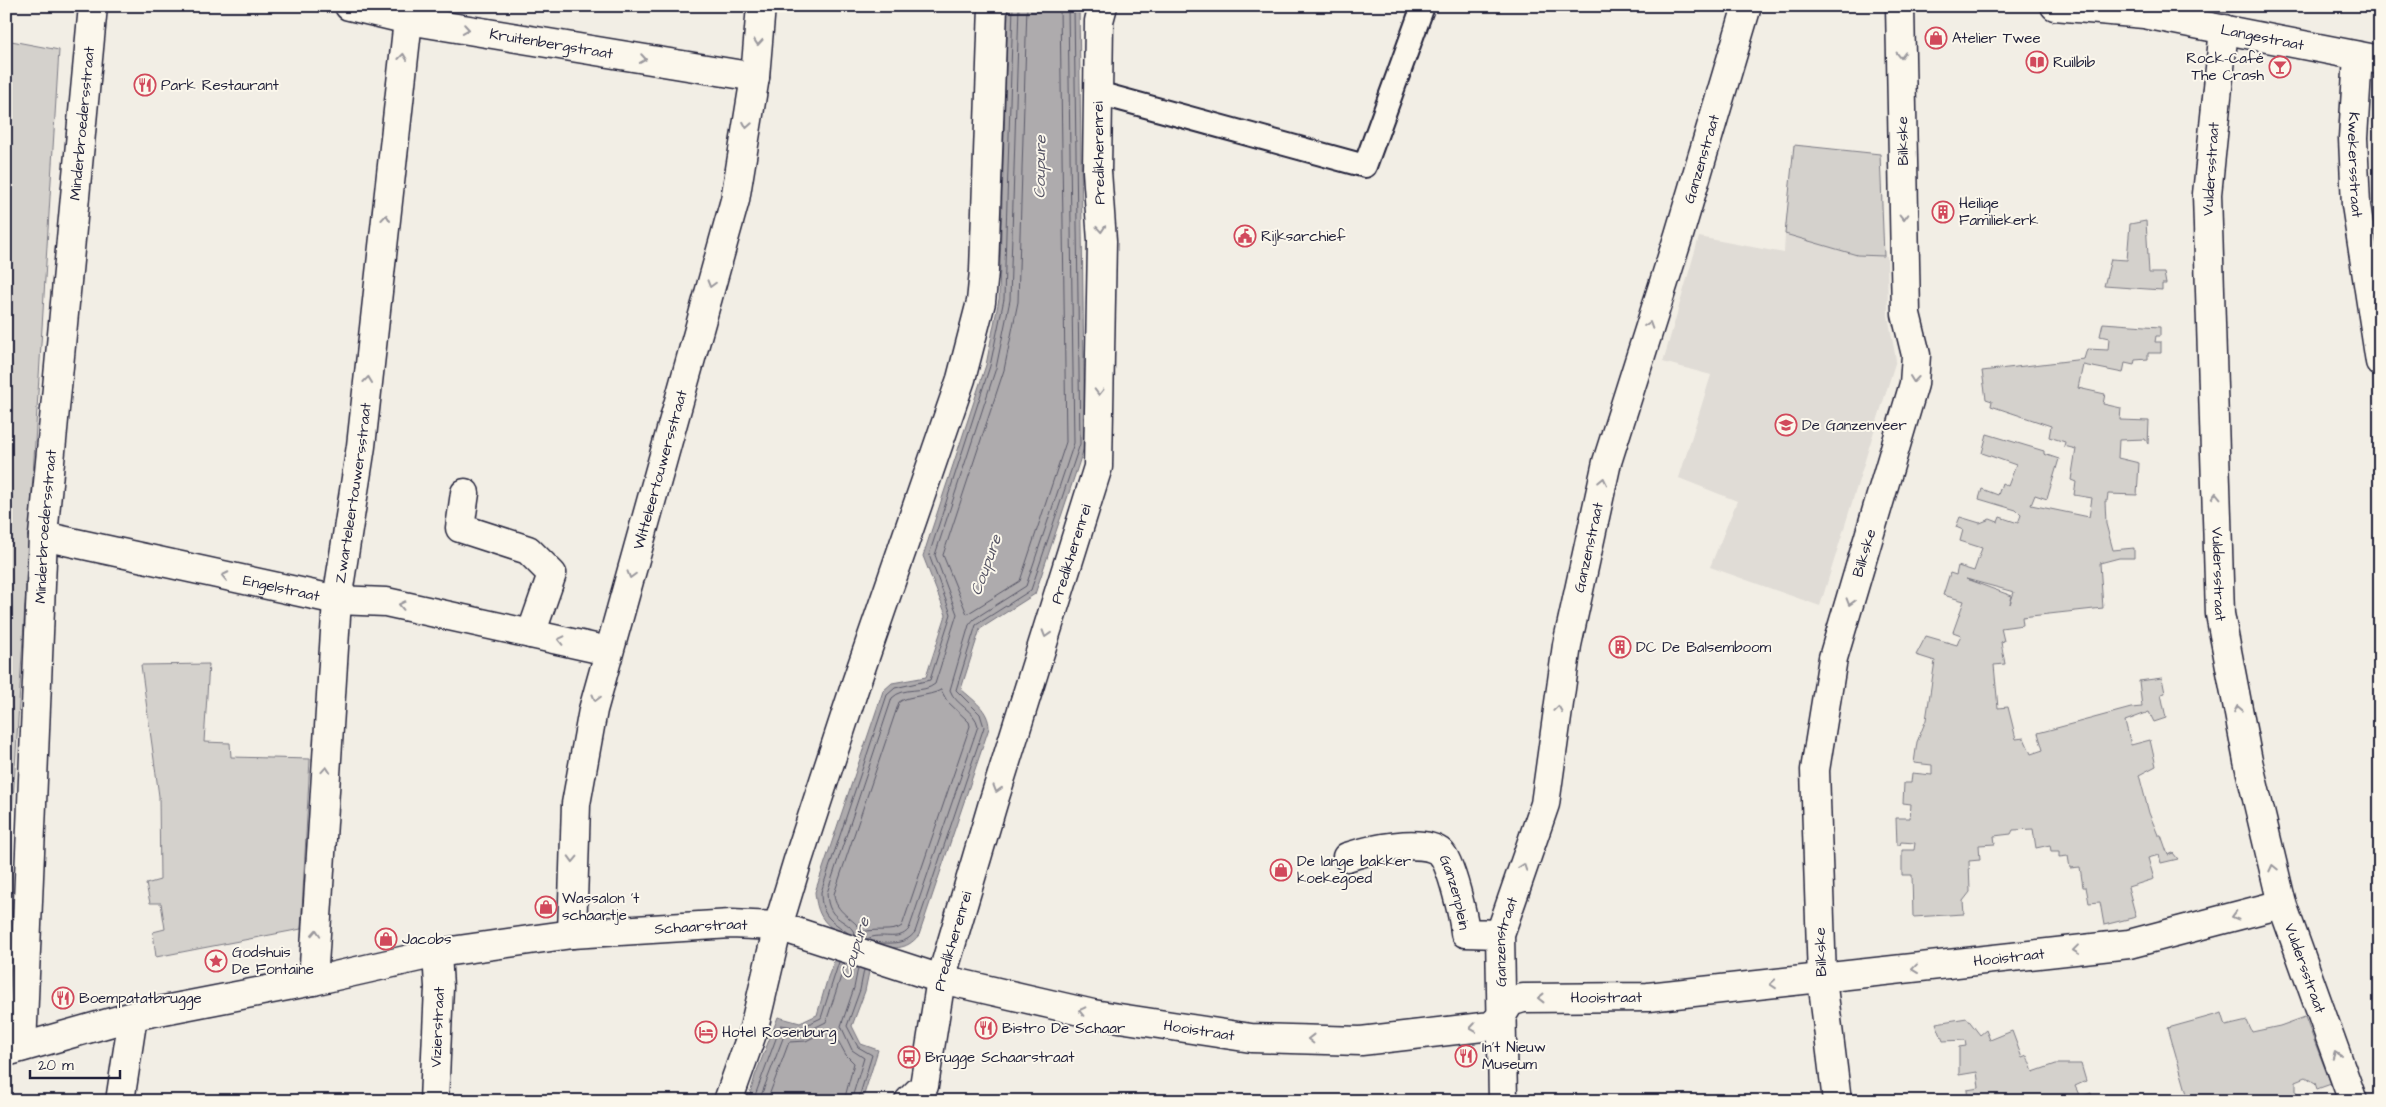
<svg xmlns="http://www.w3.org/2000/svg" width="2386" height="1107" font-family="'Architects Daughter',sans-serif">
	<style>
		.built { fill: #e0dcd6 }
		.green { fill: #d4d1cc; stroke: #7b7a84; fill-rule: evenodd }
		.water { fill: #aeabad; stroke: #76747f }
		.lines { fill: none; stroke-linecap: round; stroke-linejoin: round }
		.shore { stroke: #5a5969; stroke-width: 1 }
		.pedestrian-casing { stroke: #22223b; stroke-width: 26 }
		.minor-casing { stroke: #22223b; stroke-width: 31 }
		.pedestrian { stroke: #fbf7ec; stroke-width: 22 }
		.minor { stroke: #fbf7ec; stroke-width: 28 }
		.oneway { stroke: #99979c }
		.labels { text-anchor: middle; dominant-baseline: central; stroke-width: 4; stroke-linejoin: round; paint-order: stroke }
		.street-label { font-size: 15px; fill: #22223b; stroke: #fbf7ec }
		.poi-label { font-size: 15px; fill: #22223b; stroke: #fbf7ec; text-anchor: start }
		.water-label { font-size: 16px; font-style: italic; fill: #535263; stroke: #fbf7ec }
	</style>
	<rect width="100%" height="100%" fill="#f2eee5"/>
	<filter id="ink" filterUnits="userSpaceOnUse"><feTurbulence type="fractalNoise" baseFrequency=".02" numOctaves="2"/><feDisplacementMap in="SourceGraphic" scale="10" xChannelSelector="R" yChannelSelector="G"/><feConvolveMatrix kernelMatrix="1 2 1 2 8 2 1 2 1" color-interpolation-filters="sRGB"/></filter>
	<g filter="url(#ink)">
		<polygon class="built" points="1785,234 1857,255 1887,256 1888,315 1896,360 1820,606 1710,567 1737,501 1679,478 1711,375 1663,362 1699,237 1784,253"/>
		<g class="green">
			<polygon points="6,40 59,50 6,916"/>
			<polygon points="1794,145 1880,154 1884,256 1857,255 1785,234"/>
			<polygon points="2146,221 2149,273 2164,273 2166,284 2162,284 2162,290 2104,286 2111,259 2127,260 2130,224"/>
			<path d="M2103 323 2160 327V336H2156L2155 342H2161V353H2148V359L2135 360 2134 365 2125 363 2123 373 2083 365 2078 388 2105 394 2103 404 2121 408 2120 420 2149 421 2148 444 2145 439 2119 440 2118 458 2139 463 2137 495 2108 494 2107 501H2105L2106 524 2113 550 2134 548V558H2119L2100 563 2103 608 2022 617 2023 625 2001 628 2004 641 2001 642 2005 664 1994 665 1998 708 2008 707 2016 739 2024 738 2031 754 2043 750 2038 733 2131 708 2142 707 2139 681 2162 678 2165 693 2161 694 2166 718 2154 722 2149 712 2125 721 2131 745 2150 740 2156 766 2139 775 2149 813 2158 835H2161L2168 855 2173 853 2178 859 2161 863 2159 855 2148 858 2154 879 2128 887 2136 917 2104 925 2100 902 2089 903 2086 887H2083L2080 867 2070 868 2068 856 2059 857V851H2051L2050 845 2036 848 2033 829 2013 830 2011 834 1994 836 1995 844 1979 845 1980 860 1969 861 1970 892 1963 901 1964 914 1913 917 1912 875H1902V850H1914L1915 843 1901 842 1900 845H1897L1896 818H1910L1911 804 1903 803 1904 783H1911L1912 773 1932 775V765L1914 763 1917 742 1926 720 1935 661 1916 655 1926 636 1957 645 1961 635 1953 632 1964 601 1943 595 1950 573 1956 575 1958 566 1974 571 1982 548 1960 541 1963 530 1956 527 1960 517 1980 523 1990 519 1998 522 2000 517 2018 523 2021 515 2016 510 1979 499 1982 489 1998 495 2002 483 2008 486 2016 465 1982 453 1987 434 2044 451V454L2059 459 2047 499 2035 495 2031 505 2089 517 2092 498 2074 495 2076 482 2071 480 2076 449 2064 446 2065 442 2049 437 2051 426 1991 406 1992 401 1986 399 1982 371 2084 359 2087 349 2108 350 2109 338 2100 336ZM1966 579 2014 592 2010 604 2012 596Z"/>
			<polygon points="209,664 204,742 230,743 231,757 310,759 301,929 156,957 153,932 165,929 161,903 150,903 146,884 160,880 159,796 141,665"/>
			<polygon points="2222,1013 2226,1026 2247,1021 2252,1032 2280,1026 2305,1017 2331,1084 2317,1089 2315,1083 2306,1077 2296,1081 2296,1094 2285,1096 2286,1101 2189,1101 2168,1028"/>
			<polygon points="1967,1018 1980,1035 1986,1030 1990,1040 2012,1031 2022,1058 2027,1056 2033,1072 2056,1064 2081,1064 2086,1081 2075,1086 2080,1097 2091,1093 2094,1101 1968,1101 1967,1090 1979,1088 1977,1072 1959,1075 1959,1047 1966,1046 1965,1040 1943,1041 1936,1023"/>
		</g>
		<path class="water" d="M1008 6H1079L1085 445 1035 594 980 629 961 689C973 700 989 710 989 728L919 935C905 952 894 947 874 948L865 991 852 1026 861 1044 878 1050 862 1101H748L755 1076 778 1017 800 1023 817 1015 828 977 844 936C824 925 817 915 815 892L883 691 892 683 926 677 946 615 923 556 986 365 999 299Z"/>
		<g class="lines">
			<g class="shore">
				<polyline points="1027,6 1018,302 1004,370 943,555 967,614 1020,581 1066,442 1060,6"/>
				<path d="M941 690 947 701 969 722 970 726 902 926C893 933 875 928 863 932 854 918 835 913 834 894L899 702C909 695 928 697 941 690Z"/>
				<path d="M848 933C831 920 821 917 821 892L887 695 895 688 930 680 951 614 929 555 990 366 1004 299 1013 6"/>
				<path d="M855 935C850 918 828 924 827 893L892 698C904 686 923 694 935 684L957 614 935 555 996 368 1010 300 1019 6"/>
				<path d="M867 939C881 931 898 943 909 929L978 726C975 710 955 705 950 690L969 625 974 619 1026 586 1074 443 1068 6"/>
				<path d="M877 943C892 943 905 945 915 932L984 727 980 714 956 690 976 625 1031 590 1080 444 1074 6"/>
				<polyline points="753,1101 781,1025 800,1028 821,1018 839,962"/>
				<polyline points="759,1101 785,1033 802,1034 826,1022 845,964"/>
				<polyline points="767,1101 789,1042 806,1041 831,1028 846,1055 854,1063 844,1101"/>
				<polyline points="851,1101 864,1058 852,1050 841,1026 854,988 858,968"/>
				<polyline points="858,1101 872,1055 858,1047 847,1026 860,990 864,970"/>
			</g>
			<g class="pedestrian-casing">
				<polyline id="pedestrian" points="1098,93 1365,166 1423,6"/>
			</g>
			<g class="minor-casing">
				<g id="minor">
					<path id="s1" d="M349 6 408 20 755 77"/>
					<path id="s2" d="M2055 6 2144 14 2380 60"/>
					<path id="s3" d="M2224 29 2207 194 2220 614 2248 761 2282 904 2353 1101"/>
					<path id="s4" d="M2358 56 2353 138 2356 205 2380 362"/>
					<polyline points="465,493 460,528 528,550 552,574 531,634"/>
					<path id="s5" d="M43 536 337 600 386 602 608 651"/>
					<path id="s6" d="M1347 857C1368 850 1423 837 1441 853 1451 862 1464 919 1465 933L1500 934"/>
					<path id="s7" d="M572 934 576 804 593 710 735 200 755 77 761 6"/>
					<path id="s8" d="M313 981 337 600 361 446 408 20 411 6"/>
					<path id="s9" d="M22 1047 43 536 93 6"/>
					<path id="s10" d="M6 1052 133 1016 313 981 437 953 572 934 731 924 778 926 941 979 1093 1014 1251 1038 1361 1041 1491 1026 1501 1017 1510 1002 1523 998 1648 997 2129 944 2282 904"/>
					<polyline points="120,1101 133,1016"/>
					<path id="s11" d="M434 1101 439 987 437 953"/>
					<polyline points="728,1101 754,1028 778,926 798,860 856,683 961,379 981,302 984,271 993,6"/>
					<path id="s12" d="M909 1101 924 1086 941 979 993 803 1098 467 1102 241 1097 171 1099 21 1103 6"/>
					<path id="s13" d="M1503 1101 1500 934 1545 804 1567 645 1607 462 1679 235 1747 6"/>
					<path id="s14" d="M1837 1101 1822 979 1815 770 1833 658 1914 384 1916 355 1906 314 1900 6"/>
				</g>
			</g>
			<use href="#pedestrian" class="pedestrian"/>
			<use href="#minor" class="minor"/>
		</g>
		<defs><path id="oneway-chevron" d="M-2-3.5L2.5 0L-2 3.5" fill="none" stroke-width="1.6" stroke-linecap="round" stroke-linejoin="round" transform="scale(1.25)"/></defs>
		<g class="oneway">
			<use href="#oneway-chevron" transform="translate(466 29) rotate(9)"/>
			<use href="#oneway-chevron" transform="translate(758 42) rotate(95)"/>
			<use href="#oneway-chevron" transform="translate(1901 55) rotate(89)"/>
			<use href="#oneway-chevron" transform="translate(403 57) rotate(-84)"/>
			<use href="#oneway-chevron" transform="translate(643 59) rotate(9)"/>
			<use href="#oneway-chevron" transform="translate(747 125) rotate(100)"/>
			<use href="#oneway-chevron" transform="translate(1904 217) rotate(89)"/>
			<use href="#oneway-chevron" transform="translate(386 218) rotate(-84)"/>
			<use href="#oneway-chevron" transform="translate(1101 229) rotate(86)"/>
			<use href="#oneway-chevron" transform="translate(711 284) rotate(106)"/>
			<use href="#oneway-chevron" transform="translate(1649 325) rotate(-72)"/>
			<use href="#oneway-chevron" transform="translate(1914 379) rotate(97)"/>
			<use href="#oneway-chevron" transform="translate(368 380) rotate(-84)"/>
			<use href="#oneway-chevron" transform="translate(1099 392) rotate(91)"/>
			<use href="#oneway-chevron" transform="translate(1603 481) rotate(-78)"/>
			<use href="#oneway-chevron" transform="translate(2216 496) rotate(-92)"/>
			<use href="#oneway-chevron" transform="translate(631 575) rotate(106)"/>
			<use href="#oneway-chevron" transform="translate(225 576) rotate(-168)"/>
			<use href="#oneway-chevron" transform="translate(1850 602) rotate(107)"/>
			<use href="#oneway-chevron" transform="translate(402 605) rotate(-168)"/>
			<use href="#oneway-chevron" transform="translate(1046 634) rotate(107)"/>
			<use href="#oneway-chevron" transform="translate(561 640) rotate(-167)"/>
			<use href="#oneway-chevron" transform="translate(596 698) rotate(105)"/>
			<use href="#oneway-chevron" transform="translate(1558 709) rotate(-82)"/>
			<use href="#oneway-chevron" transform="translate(2238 709) rotate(-101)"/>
			<use href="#oneway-chevron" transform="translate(326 770) rotate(-86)"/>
			<use href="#oneway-chevron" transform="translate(997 789) rotate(107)"/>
			<use href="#oneway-chevron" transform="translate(573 859) rotate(92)"/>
			<use href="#oneway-chevron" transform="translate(1523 867) rotate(-71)"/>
			<use href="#oneway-chevron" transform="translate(2273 868) rotate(-103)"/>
			<use href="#oneway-chevron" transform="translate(2235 916) rotate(165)"/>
			<use href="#oneway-chevron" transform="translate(316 933) rotate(-87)"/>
			<use href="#oneway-chevron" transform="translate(2076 950) rotate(173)"/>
			<use href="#oneway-chevron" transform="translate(1915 969) rotate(173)"/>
			<use href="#oneway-chevron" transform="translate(1773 984) rotate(175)"/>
			<use href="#oneway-chevron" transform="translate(1541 998) rotate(180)"/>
			<use href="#oneway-chevron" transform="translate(1082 1011) rotate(-167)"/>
			<use href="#oneway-chevron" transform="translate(1473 1028) rotate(172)"/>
			<use href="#oneway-chevron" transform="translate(1311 1039) rotate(-179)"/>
			<use href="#oneway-chevron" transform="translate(2336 1055) rotate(-110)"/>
		</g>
	</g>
	<defs>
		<g id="shop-ring" transform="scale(1.125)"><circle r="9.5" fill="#fbf7ec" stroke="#d1495b" stroke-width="1.5"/><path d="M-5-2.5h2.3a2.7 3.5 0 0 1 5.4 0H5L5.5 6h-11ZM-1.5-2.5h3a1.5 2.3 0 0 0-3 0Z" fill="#d1495b"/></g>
		<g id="library-ring" transform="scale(1.125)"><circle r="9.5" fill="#fbf7ec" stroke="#d1495b" stroke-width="1.5"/><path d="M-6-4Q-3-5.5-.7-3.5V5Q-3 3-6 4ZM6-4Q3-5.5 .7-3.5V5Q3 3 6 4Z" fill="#d1495b"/></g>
		<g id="bar-ring" transform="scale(1.125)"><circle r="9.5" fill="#fbf7ec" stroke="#d1495b" stroke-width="1.5"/><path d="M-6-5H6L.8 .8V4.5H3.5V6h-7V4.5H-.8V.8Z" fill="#d1495b"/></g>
		<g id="restaurant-ring" transform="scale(1.125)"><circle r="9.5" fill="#fbf7ec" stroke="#d1495b" stroke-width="1.5"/><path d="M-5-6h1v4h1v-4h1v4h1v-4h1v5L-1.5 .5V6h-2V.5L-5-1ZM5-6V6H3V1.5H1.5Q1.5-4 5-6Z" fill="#d1495b"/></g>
		<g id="building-ring" transform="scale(1.125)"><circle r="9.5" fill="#fbf7ec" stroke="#d1495b" stroke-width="1.5"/><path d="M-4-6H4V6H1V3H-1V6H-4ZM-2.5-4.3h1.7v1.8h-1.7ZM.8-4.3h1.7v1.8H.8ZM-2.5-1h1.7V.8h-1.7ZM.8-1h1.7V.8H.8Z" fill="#d1495b"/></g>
		<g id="civic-ring" transform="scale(1.125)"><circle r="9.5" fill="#fbf7ec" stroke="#d1495b" stroke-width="1.5"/><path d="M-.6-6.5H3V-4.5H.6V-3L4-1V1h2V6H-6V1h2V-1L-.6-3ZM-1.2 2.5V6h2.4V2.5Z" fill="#d1495b"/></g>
		<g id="school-ring" transform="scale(1.125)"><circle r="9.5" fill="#fbf7ec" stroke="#d1495b" stroke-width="1.5"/><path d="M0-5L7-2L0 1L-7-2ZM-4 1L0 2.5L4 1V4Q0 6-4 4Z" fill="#d1495b"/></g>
		<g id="sight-ring" transform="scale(1.125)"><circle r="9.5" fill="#fbf7ec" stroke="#d1495b" stroke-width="1.5"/><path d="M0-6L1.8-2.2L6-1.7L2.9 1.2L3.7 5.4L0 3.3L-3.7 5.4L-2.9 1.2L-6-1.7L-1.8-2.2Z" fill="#d1495b"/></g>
		<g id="hotel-ring" transform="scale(1.125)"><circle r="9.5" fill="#fbf7ec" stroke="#d1495b" stroke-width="1.5"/><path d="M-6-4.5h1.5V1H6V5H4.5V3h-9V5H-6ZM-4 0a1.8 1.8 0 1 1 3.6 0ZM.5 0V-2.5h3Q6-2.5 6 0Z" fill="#d1495b"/></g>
		<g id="bus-ring" transform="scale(1.125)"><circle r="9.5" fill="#fbf7ec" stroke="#d1495b" stroke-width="1.5"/><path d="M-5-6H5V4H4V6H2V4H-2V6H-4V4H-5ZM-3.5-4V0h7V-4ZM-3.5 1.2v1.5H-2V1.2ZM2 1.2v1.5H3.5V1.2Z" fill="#d1495b"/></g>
	</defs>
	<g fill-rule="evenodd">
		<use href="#shop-ring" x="1936" y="38"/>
		<use href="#library-ring" x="2037" y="62"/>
		<use href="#bar-ring" x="2280" y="67"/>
		<use href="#restaurant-ring" x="145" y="85"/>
		<use href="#building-ring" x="1943" y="212"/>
		<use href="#civic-ring" x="1245" y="236"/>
		<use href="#school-ring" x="1786" y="425"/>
		<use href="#building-ring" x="1620" y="647"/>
		<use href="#shop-ring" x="1281" y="870"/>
		<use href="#shop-ring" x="546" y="907"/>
		<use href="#shop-ring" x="386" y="939"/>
		<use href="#sight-ring" x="216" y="961"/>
		<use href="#restaurant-ring" x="63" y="998"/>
		<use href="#restaurant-ring" x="986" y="1028"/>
		<use href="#hotel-ring" x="706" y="1032"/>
		<use href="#restaurant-ring" x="1466" y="1056"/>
		<use href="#bus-ring" x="909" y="1057"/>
	</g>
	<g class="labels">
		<g class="street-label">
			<text stroke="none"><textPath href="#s2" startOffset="210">Langestraat</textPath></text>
			<text stroke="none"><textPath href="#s1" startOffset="206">Kruitenbergstraat</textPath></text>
			<text stroke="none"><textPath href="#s9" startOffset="926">Minderbroedersstraat</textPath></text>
			<text transform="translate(1903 141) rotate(-91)">Bilkske</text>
			<text transform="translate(1099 153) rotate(-91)">Predikherenrei</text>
			<text stroke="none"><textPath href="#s13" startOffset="970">Ganzenstraat</textPath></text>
			<text stroke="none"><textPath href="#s4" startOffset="109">Kwekersstraat</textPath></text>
			<text transform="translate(2211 169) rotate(-86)">Vuldersstraat</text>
			<text stroke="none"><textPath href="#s7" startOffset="475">Witteleertouwersstraat</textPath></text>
			<text stroke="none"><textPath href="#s8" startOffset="490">Zwarteleertouwersstraat</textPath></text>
			<text stroke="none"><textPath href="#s9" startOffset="521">Minderbroedersstraat</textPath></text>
			<text stroke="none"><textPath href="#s13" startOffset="565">Ganzenstraat</textPath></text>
			<text stroke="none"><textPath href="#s14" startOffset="555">Bilkske</textPath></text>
			<text stroke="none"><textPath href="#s12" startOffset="574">Predikherenrei</textPath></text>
			<text stroke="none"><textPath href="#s3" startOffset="546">Vuldersstraat</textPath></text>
			<text stroke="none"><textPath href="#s5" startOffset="244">Engelstraat</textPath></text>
			<text stroke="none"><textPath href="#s6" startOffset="139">Ganzenplein</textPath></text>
			<text stroke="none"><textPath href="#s10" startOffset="708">Schaarstraat</textPath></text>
			<text stroke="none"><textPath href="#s12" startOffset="169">Predikherenrei</textPath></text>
			<text stroke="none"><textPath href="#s13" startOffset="160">Ganzenstraat</textPath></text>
			<text transform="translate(1821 952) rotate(-92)">Bilkske</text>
			<text stroke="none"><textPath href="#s10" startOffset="2046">Hooistraat</textPath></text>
			<text stroke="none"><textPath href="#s3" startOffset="951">Vuldersstraat</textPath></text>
			<text stroke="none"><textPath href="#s10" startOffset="1641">Hooistraat</textPath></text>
			<text stroke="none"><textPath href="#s11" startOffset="74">Vizierstraat</textPath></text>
			<text stroke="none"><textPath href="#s10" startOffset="1220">Hooistraat</textPath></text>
		</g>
		<g class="poi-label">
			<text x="1952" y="38">Atelier Twee</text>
			<text x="2264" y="58" text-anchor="end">Rock-Café<tspan x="2264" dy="17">The Crash</tspan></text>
			<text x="2053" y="62">Ruilbib</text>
			<text x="161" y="85">Park Restaurant</text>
			<text x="1959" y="203">Heilige<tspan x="1959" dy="17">Familiekerk</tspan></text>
			<text x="1261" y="236">Rijksarchief</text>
			<text x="1802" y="425">De Ganzenveer</text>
			<text x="1636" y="647">DC De Balsemboom</text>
			<text x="1297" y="861">De lange bakker<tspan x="1297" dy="17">koekegoed</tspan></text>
			<text x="562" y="898">Wassalon 't<tspan x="562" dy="17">schaartje</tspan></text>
			<text x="402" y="939">Jacobs</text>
			<text x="232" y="952">Godshuis<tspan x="232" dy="17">De Fontaine</tspan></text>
			<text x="79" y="998">Boempatatbrugge</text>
			<text x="1002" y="1028">Bistro De Schaar</text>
			<text x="722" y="1032">Hotel Rosenburg</text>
			<text x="1482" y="1047">In't Nieuw<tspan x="1482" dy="17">Museum</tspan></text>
			<text x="925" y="1057">Brugge Schaarstraat</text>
		</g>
		<g class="water-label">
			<text transform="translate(1040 167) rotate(-89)">Coupure</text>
			<text transform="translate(986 565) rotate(-70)">Coupure</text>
			<text transform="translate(855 948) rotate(-72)">Coupure</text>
		</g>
	</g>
	<rect width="2386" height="1107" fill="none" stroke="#fbf7ec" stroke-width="25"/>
	<rect x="12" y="12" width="2361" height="1082" fill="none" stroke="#22223b" stroke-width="2" filter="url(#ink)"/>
	<path d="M30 1070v8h90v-8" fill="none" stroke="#22223b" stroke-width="2.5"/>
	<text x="38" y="1070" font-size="15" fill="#22223b" stroke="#fbf7ec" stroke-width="4" paint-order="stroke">20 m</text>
</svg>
